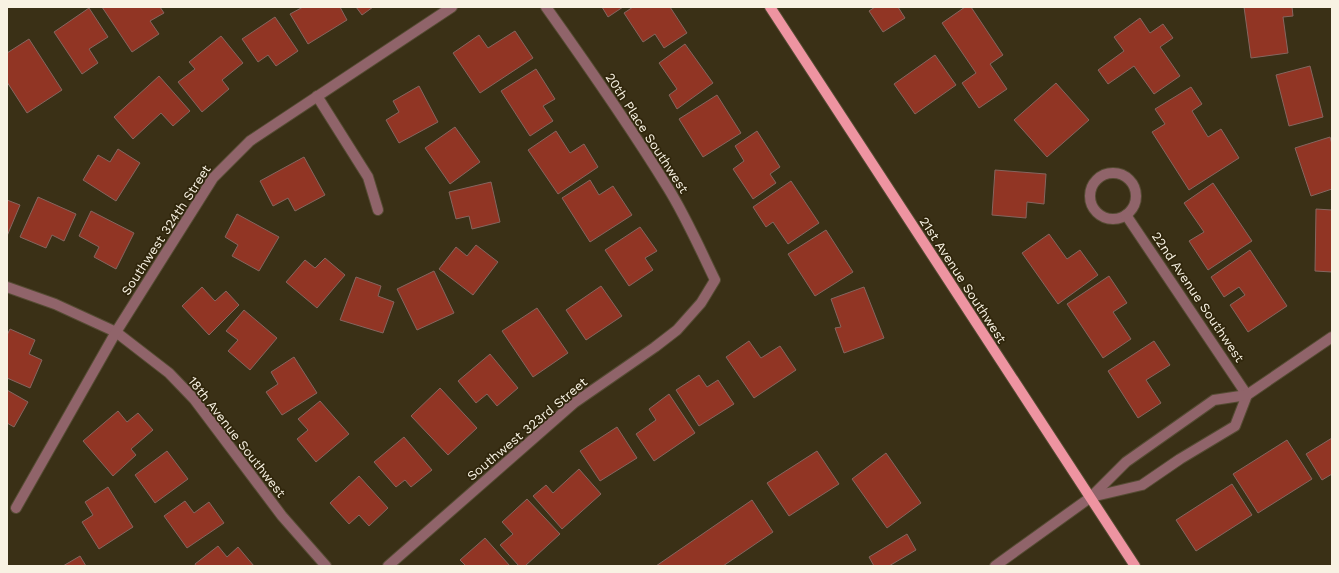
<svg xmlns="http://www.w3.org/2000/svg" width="1339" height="573" font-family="'Work Sans',sans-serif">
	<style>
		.building { fill: #913524; stroke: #85665f }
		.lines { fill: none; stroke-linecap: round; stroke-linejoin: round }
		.minor-casing { stroke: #554b33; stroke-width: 12 }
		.primary-casing { stroke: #554b33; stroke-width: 12 }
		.minor { stroke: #90646a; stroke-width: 10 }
		.primary { stroke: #ee94a1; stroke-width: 10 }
		.labels { text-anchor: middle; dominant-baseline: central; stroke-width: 3.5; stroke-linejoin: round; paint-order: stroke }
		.street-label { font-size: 13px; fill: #f8f2e3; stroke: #30260c }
	</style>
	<rect width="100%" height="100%" fill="#3a3016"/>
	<g class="building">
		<polygon points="102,7 160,7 164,13 150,21 159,34 132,52"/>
		<polygon points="303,7 340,7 347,20 308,44 290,14"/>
		<polygon points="356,7 373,7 362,15"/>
		<polygon points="602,7 623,7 608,17"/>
		<polygon points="633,7 670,7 687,33 664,48 655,34 643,42 624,13"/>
		<polygon points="875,7 898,7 905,18 883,32 869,11"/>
		<polygon points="965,7 971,7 1003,55 990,64 1007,89 979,108 962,83 976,73 942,23"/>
		<polygon points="1244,7 1292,7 1293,16 1283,17 1288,53 1251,58"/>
		<polygon points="89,8 108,37 89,49 98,63 82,74 54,32"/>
		<polygon points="275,17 298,51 276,66 268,55 258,62 242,39"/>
		<polygon points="1140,18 1150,33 1163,24 1173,38 1160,47 1180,76 1154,94 1134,66 1108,84 1098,70 1124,51 1114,37"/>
		<polygon points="515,31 533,58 480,93 453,53 479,35 488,48"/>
		<polygon points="221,36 243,63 222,80 229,89 202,112 178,82 195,69 189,62"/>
		<polygon points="29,39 62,90 27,113 7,82 7,53"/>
		<polygon points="685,44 713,83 677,109 669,95 677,89 659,63"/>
		<polygon points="935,55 956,85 915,114 894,84"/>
		<polygon points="1310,66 1323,117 1289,126 1276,75"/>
		<polygon points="536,69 555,99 543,106 553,121 530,136 501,91"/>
		<polygon points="159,76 190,111 173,126 161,113 133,139 114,117"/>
		<polygon points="1056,83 1089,120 1047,157 1014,120"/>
		<polygon points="419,86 438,122 399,143 386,120 399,112 393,101"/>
		<polygon points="1191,87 1202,104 1192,111 1208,137 1221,129 1239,158 1189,190 1152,132 1165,124 1155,109"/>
		<polygon points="717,95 741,133 703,157 679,119"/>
		<polygon points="455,127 480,162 450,184 425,148"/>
		<polygon points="556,131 570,153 584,144 598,167 558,194 528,150"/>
		<polygon points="757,131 780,167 770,174 776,183 753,199 733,169 744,161 735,146"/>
		<polygon points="1330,137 1332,144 1332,189 1311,196 1295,148"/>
		<polygon points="118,149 140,163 116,201 83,180 98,155 110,162"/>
		<polygon points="304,157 325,195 295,211 288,198 273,206 260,181"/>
		<polygon points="995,170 1046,174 1044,204 1027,202 1026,218 992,215"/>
		<polygon points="590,180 599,195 613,186 632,215 590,242 562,198"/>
		<polygon points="791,181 819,223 788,244 773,222 766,227 753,207"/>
		<polygon points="491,182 500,222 472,229 469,216 456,219 449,192"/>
		<polygon points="1213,183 1252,241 1208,270 1189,241 1204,232 1184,203"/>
		<polygon points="38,197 76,214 64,241 52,235 46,248 20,237"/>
		<polygon points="7,200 20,205 7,236"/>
		<polygon points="1316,209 1332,210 1332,272 1315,271"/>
		<polygon points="91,211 134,233 116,269 94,257 99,247 79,236"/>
		<polygon points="237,214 279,237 259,271 232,256 238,245 225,237"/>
		<polygon points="640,227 657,251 645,258 653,270 629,286 605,250"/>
		<polygon points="826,230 853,272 815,296 788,254"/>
		<polygon points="1049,234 1067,259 1080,250 1098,275 1058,304 1022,253"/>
		<polygon points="476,245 498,262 473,295 439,269 456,247 467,256"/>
		<polygon points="1250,250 1287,306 1248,332 1230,305 1245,295 1239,287 1224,297 1211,277"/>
		<polygon points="325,258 345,275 317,308 286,282 305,260 315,268"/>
		<polygon points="434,271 454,313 417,330 397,289"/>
		<polygon points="1109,276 1127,303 1113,312 1131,339 1103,358 1067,304"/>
		<polygon points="356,277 381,286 378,296 394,302 383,333 340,320"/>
		<polygon points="601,286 622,316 586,340 566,310"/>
		<polygon points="202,287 215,301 226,291 239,305 209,335 182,306"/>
		<polygon points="864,287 884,338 844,353 835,328 841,327 831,299"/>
		<polygon points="537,308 568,353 533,377 502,331"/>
		<polygon points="244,310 277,338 250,370 228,351 238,340 226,331"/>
		<polygon points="10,329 35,340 29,354 42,360 30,388 7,378 7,335"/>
		<polygon points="749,341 761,358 780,346 796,370 754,398 726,357"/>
		<polygon points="1154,341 1170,365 1146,380 1161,403 1138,418 1108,371"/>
		<polygon points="490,354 518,388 497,406 487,394 476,403 458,381"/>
		<polygon points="294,357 317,393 282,415 266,392 278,384 271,372"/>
		<polygon points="699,375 707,387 718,380 734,404 699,426 676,390"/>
		<polygon points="440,388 477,428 448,455 411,416"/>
		<polygon points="7,390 28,402 14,427 7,423"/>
		<polygon points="669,394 695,433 654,461 636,434 656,420 649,409"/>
		<polygon points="320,401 349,434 316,462 297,439 308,430 298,419"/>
		<polygon points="118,411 127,422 138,413 153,430 131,449 136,455 113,476 83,441"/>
		<polygon points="617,427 637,458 600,481 580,451"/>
		<polygon points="404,437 432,470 411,487 405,480 396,487 374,462"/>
		<polygon points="1332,438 1332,474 1322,480 1306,454"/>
		<polygon points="1287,440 1312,479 1258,513 1233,474"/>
		<polygon points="167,451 188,479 155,503 135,475"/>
		<polygon points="817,451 839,484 789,516 767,483"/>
		<polygon points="886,453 921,503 887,528 852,479"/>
		<polygon points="579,469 601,494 562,529 533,496 546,485 553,493"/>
		<polygon points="359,476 388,508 369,526 359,515 349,524 330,503"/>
		<polygon points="1232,484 1252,515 1196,551 1176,520"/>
		<polygon points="108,487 133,527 99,549 82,522 93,515 85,502"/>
		<polygon points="527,499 560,534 525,566 519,566 500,545 513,534 502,522"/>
		<polygon points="752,500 773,532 723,566 656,566"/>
		<polygon points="185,501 194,513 209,502 224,523 187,548 164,516"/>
		<polygon points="907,534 916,550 889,566 874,566 869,557"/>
		<polygon points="485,538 510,566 466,566 460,560"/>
		<polygon points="218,546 227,557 238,547 254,566 196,566 195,564"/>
		<polygon points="80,556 86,566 63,566"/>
	</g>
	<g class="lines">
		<g class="minor-casing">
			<g id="minor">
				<polyline points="317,96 368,177 378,210"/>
				<circle cx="1113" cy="196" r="23"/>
				<polyline points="1126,215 1247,395"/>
				<polyline points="7,287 55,304 116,332 169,373 194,399 282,516 326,566"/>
				<polyline points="1091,497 1142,485 1180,459 1235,426 1247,395"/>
				<polyline points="16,508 116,332 213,178 250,141 452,7"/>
				<path d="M388 566 574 403 655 347 677 330 701 303 715 280C700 249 686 217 668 188 630 126 588 66 546 7"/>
				<polyline points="995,566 1091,497 1126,462 1214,400 1247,395 1332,337"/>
			</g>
		</g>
		<g class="primary-casing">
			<polyline id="primary" points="770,7 1135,566"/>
		</g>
		<use href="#minor" class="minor"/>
		<use href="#primary" class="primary"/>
	</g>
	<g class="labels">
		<g class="street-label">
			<text transform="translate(647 133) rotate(57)">20th Place Southwest</text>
			<text transform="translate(166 230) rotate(-57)">Southwest 324th Street</text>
			<text transform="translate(963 280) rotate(57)">21st Avenue Southwest</text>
			<text transform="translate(1198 297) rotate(56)">22nd Avenue Southwest</text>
			<text transform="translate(527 429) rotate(-40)">Southwest 323rd Street</text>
			<text transform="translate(237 437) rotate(52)">18th Avenue Southwest</text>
		</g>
	</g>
	<rect width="1339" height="573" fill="none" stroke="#f8f2e3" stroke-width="16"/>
</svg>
